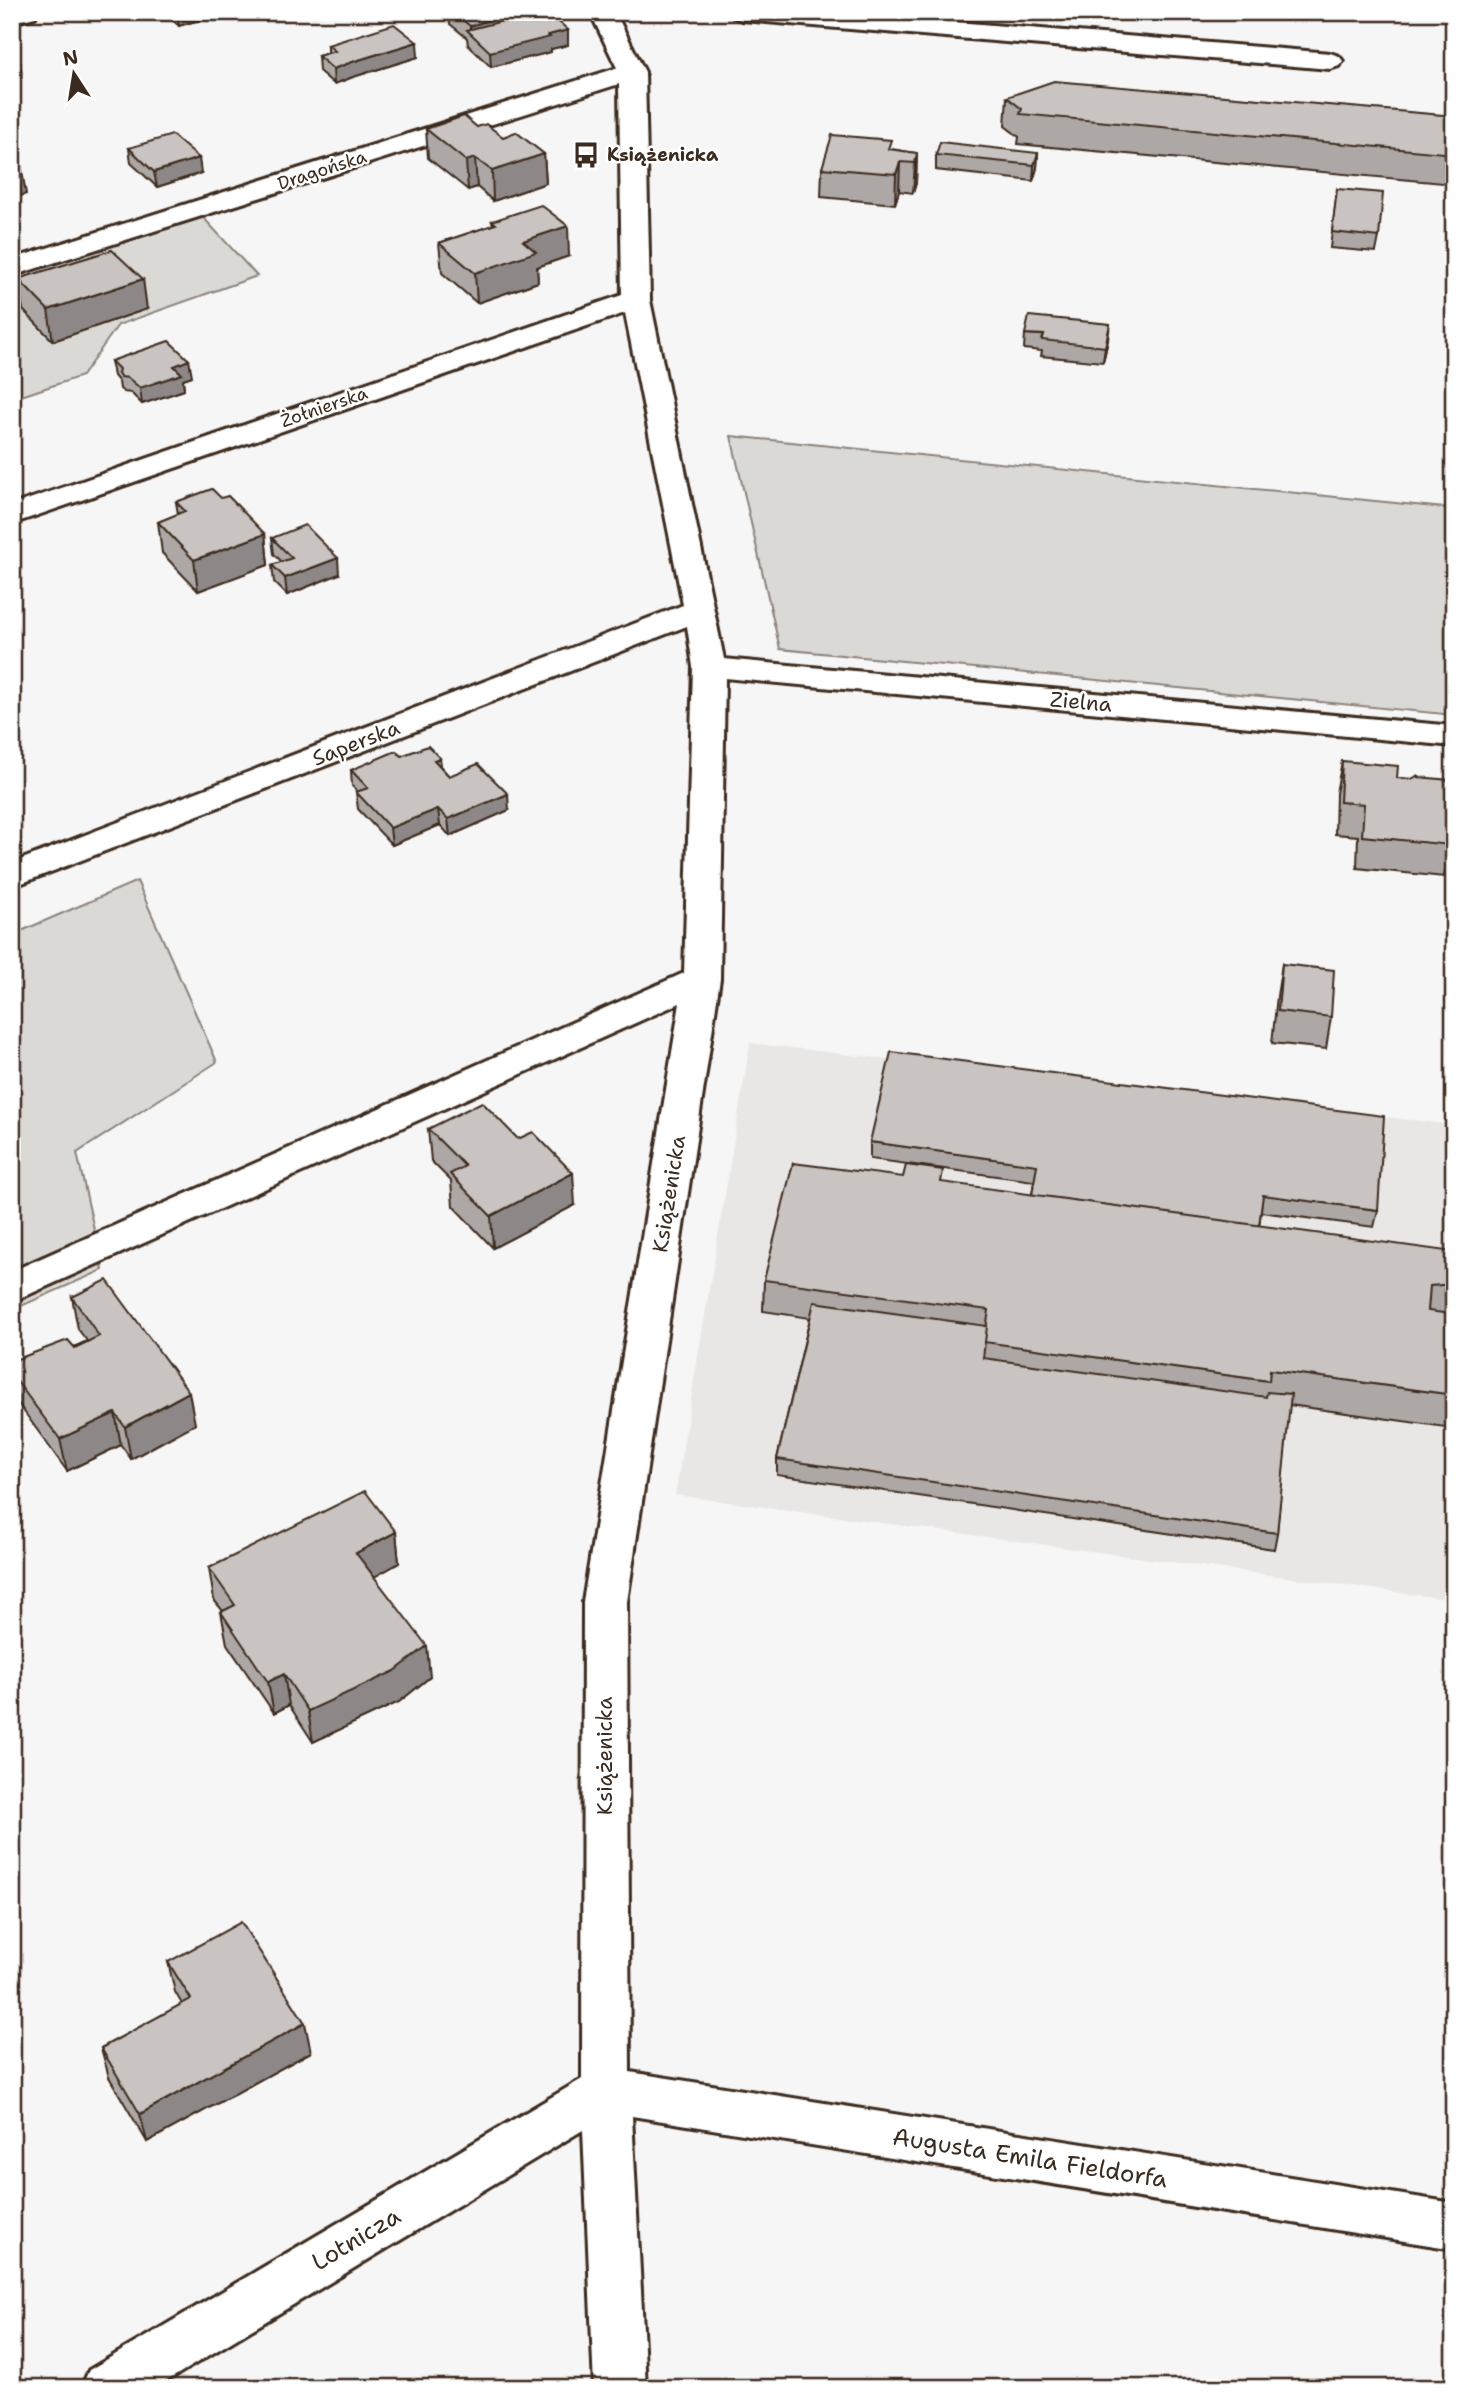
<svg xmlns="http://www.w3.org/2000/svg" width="1466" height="2400" font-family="'Shantell Sans',sans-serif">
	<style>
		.built { fill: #e9e7e6 }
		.green { fill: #dbd9d6; stroke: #8b827a; stroke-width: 2 }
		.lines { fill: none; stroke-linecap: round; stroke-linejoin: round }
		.minor-casing { stroke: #3b2a1e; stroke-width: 6 }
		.minor { fill: #fff; fill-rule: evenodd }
		.wall { fill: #ada8a6; stroke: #3b2a1e; stroke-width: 2 }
		.shaded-wall { fill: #8d8887; stroke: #3b2a1e; stroke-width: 2 }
		.building { fill: #c9c3c1; stroke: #3b2a1e; stroke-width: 2 }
		.labels { text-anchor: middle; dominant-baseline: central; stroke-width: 5; stroke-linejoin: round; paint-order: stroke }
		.far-poi-label { font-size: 18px; font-weight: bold; fill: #3b2a1e; stroke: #fff; text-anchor: start }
		.far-street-label { font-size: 18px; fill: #3b2a1e; stroke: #fff }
		.street-label { font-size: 21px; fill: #3b2a1e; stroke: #fff }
		.near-street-label { font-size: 24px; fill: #3b2a1e; stroke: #fff }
	</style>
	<rect width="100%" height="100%" fill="#f7f6f6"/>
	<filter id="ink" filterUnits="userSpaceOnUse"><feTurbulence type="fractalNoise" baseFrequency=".0143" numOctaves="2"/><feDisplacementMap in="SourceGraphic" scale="14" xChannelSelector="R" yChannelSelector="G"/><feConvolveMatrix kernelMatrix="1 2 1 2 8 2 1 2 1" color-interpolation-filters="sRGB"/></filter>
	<g filter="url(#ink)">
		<polygon class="built" points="750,1043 1454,1125 1454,1600 675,1495"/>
		<g class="green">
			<polygon points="190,203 257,276 118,325 82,376 12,399 12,259"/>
			<polygon points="731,436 1454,509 1454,715 780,649"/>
			<polygon points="137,881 217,1062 77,1153 103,1270 12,1310 12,935"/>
		</g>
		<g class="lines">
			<g class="minor-casing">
				<g id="minor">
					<polygon points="12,12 38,12 35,17 12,23"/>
					<polygon points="590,12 615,12 645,72 650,300 724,659 1454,726 1454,746 725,678 720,979 627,1602 630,2072 1454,2203 1454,2249 632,2116 646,2388 594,2388 583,2130 155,2388 81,2388 89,2370 582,2079 583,1602 680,1003 12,1302 12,1271 684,973 693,667 687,626 12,887 12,863 683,605 625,313 12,524 12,505 622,295 619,84 12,276 12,259 617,68"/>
					<polygon points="730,12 836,12 1330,53 1339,56 1343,61 1339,66 1330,69 742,20 733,17"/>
				</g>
			</g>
			<use href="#minor" class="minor"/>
		</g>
		<g class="wall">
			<polygon points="163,12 226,12 179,26"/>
			<polygon points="449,12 523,12 524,16 568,30 568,45 551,49 551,52 491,67 468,45 467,38 450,24"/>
			<polygon points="328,45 418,57 353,77 334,84 319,71 318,56 328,53"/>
			<polygon points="1007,97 1454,116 1454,184 1018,144 1019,137 1005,126"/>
			<polygon points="477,127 544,154 546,183 493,201 477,187 468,190 428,158 426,129"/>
			<polygon points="129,148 201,173 157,187 131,163"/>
			<polygon points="891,149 917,153 916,183 913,193 899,191 895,204 821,197 822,168"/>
			<polygon points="1038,153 1037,168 1033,181 936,170 936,155"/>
			<polygon points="1337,189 1379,237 1376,252 1330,248"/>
			<polygon points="492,221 569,256 537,267 538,282 477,303 442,273 439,243 493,225"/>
			<polygon points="18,279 147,309 53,341 23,310"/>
			<polygon points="1025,334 1108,340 1103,362 1041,356 1042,351 1024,349"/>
			<polygon points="111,361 192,376 183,379 184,390 142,404 131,393 124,392 120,389 119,382 114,376"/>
			<polygon points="176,502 265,534 268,565 198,591 162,553 158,522 178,514"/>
			<polygon points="272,538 339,574 287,595 274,582 272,565 282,562 274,554"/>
			<polygon points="401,756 440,758 441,767 449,776 509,810 450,836 440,825 392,845 358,809 356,792 358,792 352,786 351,770"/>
			<polygon points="1342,761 1397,778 1412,779 1418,777 1450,802 1454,850 1449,852 1444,877 1357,868 1358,836 1335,834 1336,793"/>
			<polygon points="1282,964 1331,1017 1326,1049 1272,1043 1277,996"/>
			<polygon points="428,1129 575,1205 493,1248 453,1206 451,1181 431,1161"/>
			<polygon points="870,1142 1378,1210 1374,1227 1261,1212 1259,1226 1453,1284 1446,1314 1450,1314 1451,1309 1454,1310 1454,1420 1452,1428 1289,1405 1277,1533 1274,1549 777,1475 777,1459 810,1318 763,1311 764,1280 943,1183 1032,1195 1034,1181 870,1159"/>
			<polygon points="72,1297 195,1424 131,1459 121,1445 67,1471 12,1395 12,1375 87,1341 78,1329"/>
			<polygon points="396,1532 399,1563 374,1577 430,1677 399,1702 313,1742 289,1705 274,1713 227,1644 221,1612 223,1611 214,1600 209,1568"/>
			<polygon points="168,1962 311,2052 147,2142 109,2077 101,2048 182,2004 175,1992"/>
		</g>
		<g class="shaded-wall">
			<polygon points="177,12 226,12 179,26"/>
			<polygon points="515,12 523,12 524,25 470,33 470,26"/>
			<polygon points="568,30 568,45 551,49 551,52 491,67 490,52 548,35"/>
			<polygon points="417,42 418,57 353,77 334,84 333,69 352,62"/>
			<polygon points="20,62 22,77 12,80 12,64"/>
			<polygon points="917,153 916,183 913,193 915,163"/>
			<polygon points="1038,153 1037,168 1033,181 1034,165"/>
			<polygon points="544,154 546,183 493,201 492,171"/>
			<polygon points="199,158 201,173 157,187 154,172"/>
			<polygon points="475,158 477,187 468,190 466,161"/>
			<polygon points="900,162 899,191 895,204 896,174"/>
			<polygon points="21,165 26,194 12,199 12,167"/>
			<polygon points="568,226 569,256 537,267 538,282 477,303 475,273 523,241"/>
			<polygon points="143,279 147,309 53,341 48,310"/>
			<polygon points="1110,324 1108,340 1103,362 1105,347"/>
			<polygon points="189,360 192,376 183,379 184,390 142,404 140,388 174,366"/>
			<polygon points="265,534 268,565 198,591 194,560"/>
			<polygon points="338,558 339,574 287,595 285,578"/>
			<polygon points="440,758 441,774 434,760"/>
			<polygon points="508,794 509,810 450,836 448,819"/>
			<polygon points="438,809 440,825 392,845 390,828"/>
			<polygon points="1454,820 1454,850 1449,852 1450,845 1450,822"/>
			<polygon points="573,1173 575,1205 493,1248 491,1216"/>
			<polygon points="189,1392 195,1424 131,1459 125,1427"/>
			<polygon points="115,1413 121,1445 67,1471 60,1439"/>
			<polygon points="396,1532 399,1563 360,1585 356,1553"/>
			<polygon points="427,1646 430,1677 399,1702 313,1742 308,1711"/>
			<polygon points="284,1674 289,1705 274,1713 268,1682"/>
			<polygon points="305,2023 311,2052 147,2142 140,2114"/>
		</g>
		<g class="building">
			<polygon points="453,12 515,12 470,26"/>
			<polygon points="539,12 548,12 568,30 548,35 550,37 490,52 467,30"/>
			<polygon points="394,24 417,42 352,62 333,69 318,56 335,51 328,45"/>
			<polygon points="12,55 20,62 12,64"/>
			<polygon points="1054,81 1454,116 1454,154 1020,114 1022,109 1007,97"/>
			<polygon points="464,116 477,127 486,124 503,137 516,132 544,154 492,171 475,158 466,161 426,129"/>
			<polygon points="172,135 199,158 154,172 129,148"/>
			<polygon points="832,135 891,140 888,149 917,153 915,163 900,162 896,174 822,168"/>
			<polygon points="940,142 1038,153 1034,165 936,155"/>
			<polygon points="12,156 21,165 12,167"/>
			<polygon points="1337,189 1383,193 1379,237 1332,232"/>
			<polygon points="541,205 568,226 523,241 536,252 475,273 439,243 496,224 492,221"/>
			<polygon points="112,250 143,279 48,310 18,279"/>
			<polygon points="1029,316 1110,324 1105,347 1042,340 1044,335 1025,334"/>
			<polygon points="169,341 189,360 174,366 182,374 140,388 128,378 121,377 118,373 119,369 111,361"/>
			<polygon points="212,489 221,498 228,496 265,534 194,560 158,522 185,511 176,502"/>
			<polygon points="305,525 338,558 285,578 272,565 292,558 272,538"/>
			<polygon points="428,746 440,758 434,760 449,776 478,764 508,794 448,819 438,809 390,828 356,792 368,788 351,770 396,751 401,756"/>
			<polygon points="1342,761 1398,766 1397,778 1412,779 1418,775 1418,777 1450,780 1450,802 1454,804 1454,820 1450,822 1450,845 1362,836 1364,804 1340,802"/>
			<polygon points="1282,964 1334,970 1331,1017 1278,1011"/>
			<polygon points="891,1052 1384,1116 1378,1210 1263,1195 1259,1226 1032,1195 1037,1165 870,1142"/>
			<polygon points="482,1102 518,1139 533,1132 573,1173 491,1216 450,1174 465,1166 428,1129"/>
			<polygon points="793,1163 903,1177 906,1165 943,1170 941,1182 1454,1252 1453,1284 1430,1286 1428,1311 1451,1314 1451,1309 1454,1310 1454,1395 1270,1370 1269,1381 984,1342 989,1310 764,1280"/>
			<polygon points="107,1280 189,1392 125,1427 115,1413 60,1439 12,1375 12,1361 68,1340 75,1348 99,1336 72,1297"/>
			<polygon points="814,1302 987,1326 983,1358 1266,1397 1267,1392 1291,1394 1277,1533 777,1459"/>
			<polygon points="365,1491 396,1532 356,1553 427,1646 395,1671 308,1711 284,1674 268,1682 221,1612 235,1605 209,1568"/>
			<polygon points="241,1922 305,2023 140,2114 101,2048 191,1999 168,1962"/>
		</g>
	</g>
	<defs>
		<g id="bus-bare" transform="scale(2.1)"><path d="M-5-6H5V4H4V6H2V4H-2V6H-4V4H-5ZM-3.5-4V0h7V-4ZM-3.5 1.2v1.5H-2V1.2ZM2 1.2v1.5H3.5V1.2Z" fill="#3b2a1e" stroke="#fff" stroke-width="2.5" paint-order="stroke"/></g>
	</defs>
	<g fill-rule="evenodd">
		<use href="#bus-bare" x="586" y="155"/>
	</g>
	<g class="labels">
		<g class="far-poi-label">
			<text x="607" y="155">Książenicka</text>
		</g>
		<g class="far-street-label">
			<text transform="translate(322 170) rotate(-18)">Dragońska</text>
			<text transform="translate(324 407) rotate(-19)">Żołnierska</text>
		</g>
		<g class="street-label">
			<text transform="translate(1081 702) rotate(5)">Zielna</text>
			<text transform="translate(356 743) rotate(-21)">Saperska</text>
			<text transform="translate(669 1194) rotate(-81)">Książenicka</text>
			<text transform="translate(605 1756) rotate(-90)">Książenicka</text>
		</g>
		<g class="near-street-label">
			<text transform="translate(1030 2158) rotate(9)">Augusta Emila Fieldorfa</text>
			<text transform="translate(356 2239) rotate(-31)">Lotnicza</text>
		</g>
	</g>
	<rect width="1466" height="2400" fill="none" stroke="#fff" stroke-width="42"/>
	<rect x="21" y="21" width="1424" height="2358" fill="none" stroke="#3b2a1e" stroke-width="2.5" filter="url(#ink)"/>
	<g transform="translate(74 74) rotate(348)" stroke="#ffffff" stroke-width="5" paint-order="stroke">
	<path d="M0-5L12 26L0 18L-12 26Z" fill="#3b2a1e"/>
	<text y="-10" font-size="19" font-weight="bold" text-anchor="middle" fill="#3b2a1e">N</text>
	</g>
</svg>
